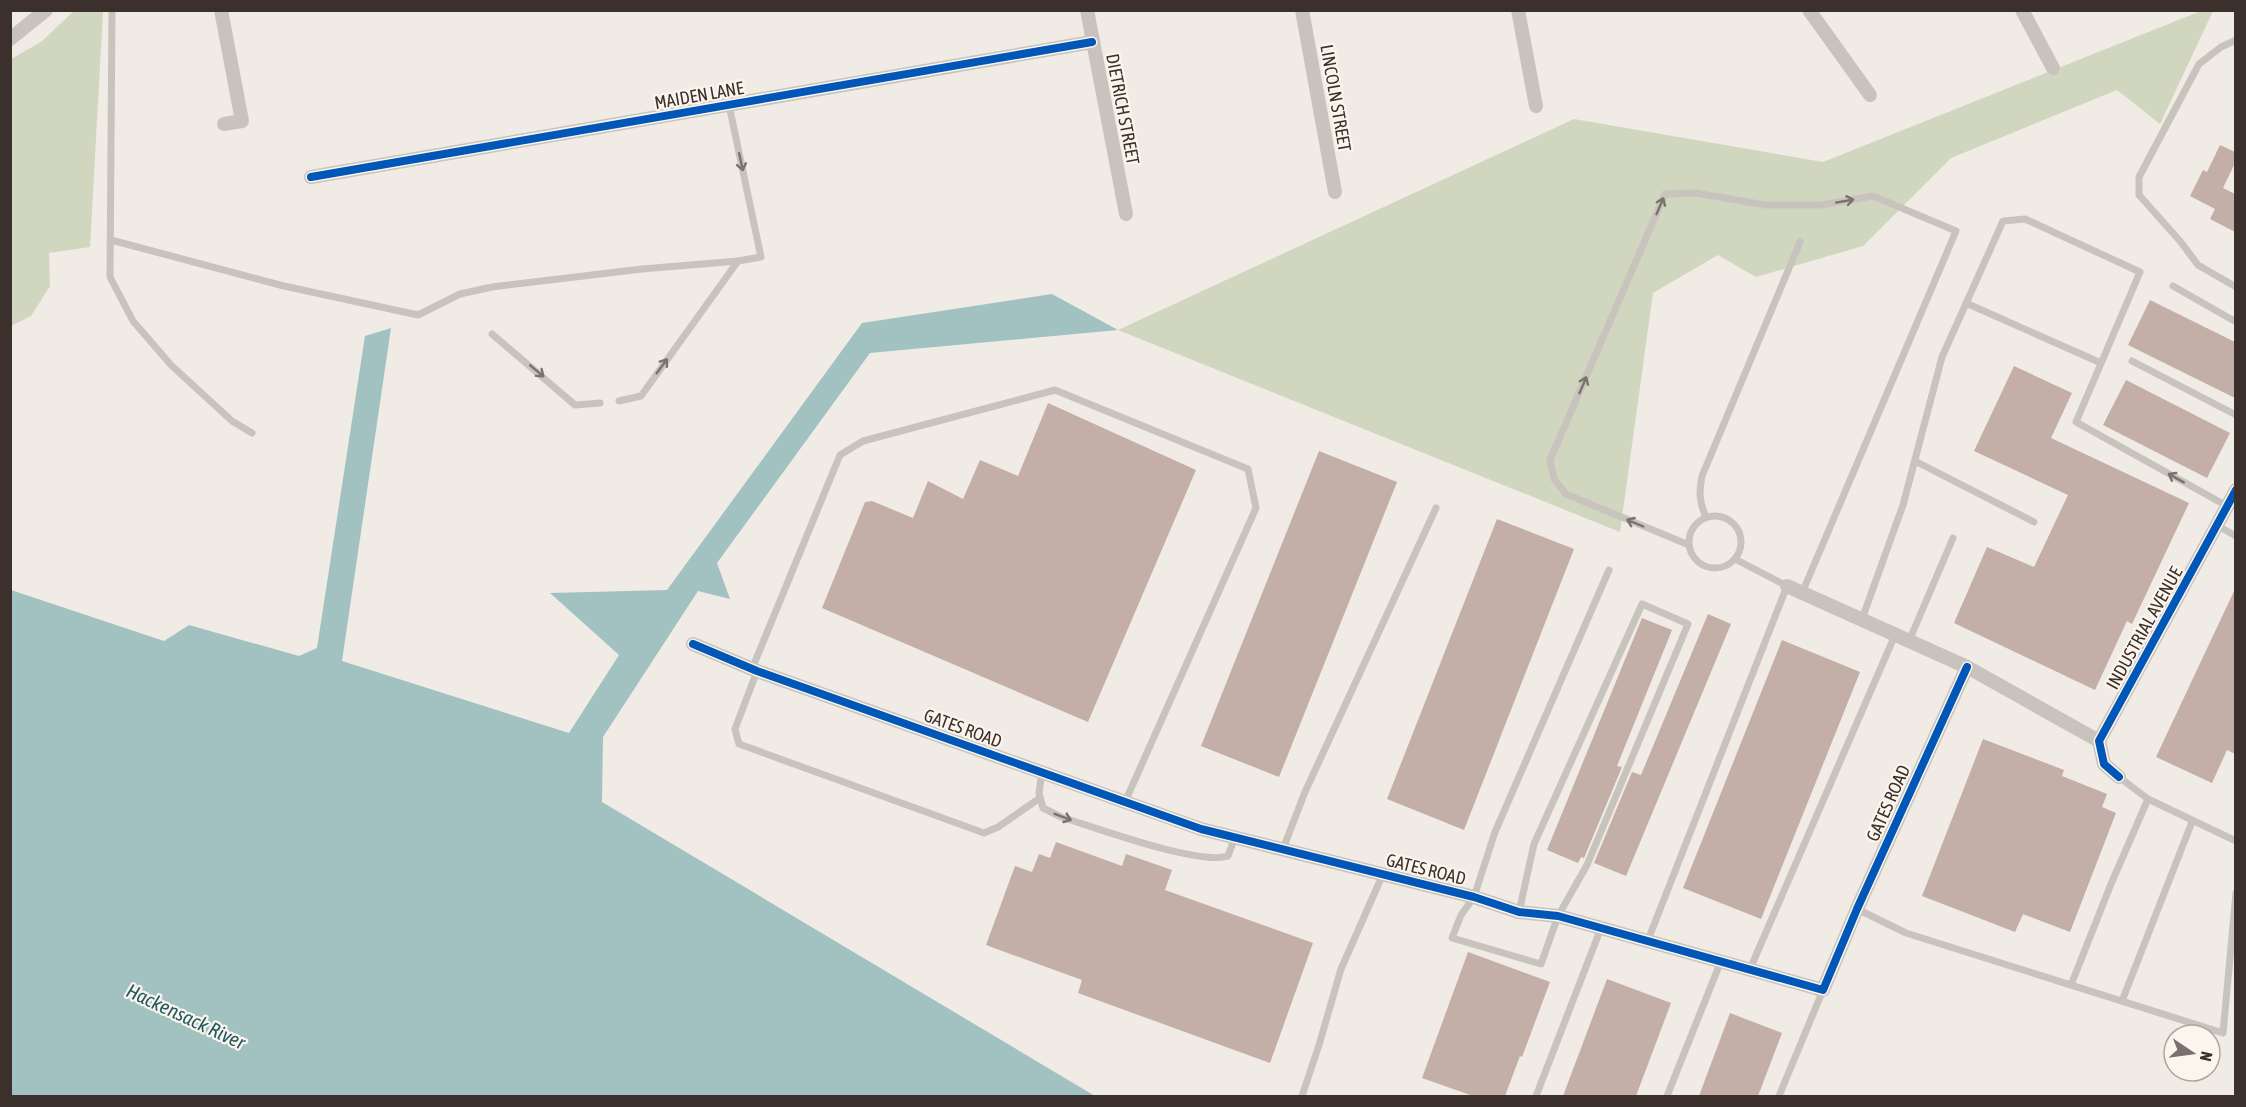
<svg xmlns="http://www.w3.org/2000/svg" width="2246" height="1107" font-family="'Asap Condensed',sans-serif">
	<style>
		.green { fill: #d1d6bf }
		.water { fill: #a1c2c1 }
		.building { fill: #c3afa7 }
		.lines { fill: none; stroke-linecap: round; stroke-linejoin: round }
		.lane { stroke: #c9c3be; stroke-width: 7 }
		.street { stroke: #c9c3be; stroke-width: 14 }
		.cycleway-casing { stroke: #fbf5ee; stroke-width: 11 }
		.cycleway { stroke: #0057b8; stroke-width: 8 }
		.oneway { stroke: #7b726d }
		.labels { text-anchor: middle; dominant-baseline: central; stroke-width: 4.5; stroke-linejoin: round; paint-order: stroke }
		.street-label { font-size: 18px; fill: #3b302b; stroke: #fbf5ee }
		.water-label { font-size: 20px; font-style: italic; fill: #1f5a5e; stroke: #fbf5ee }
	</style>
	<rect width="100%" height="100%" fill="#f0ebe5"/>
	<g class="green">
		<polygon points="75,10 103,11 90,247 49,253 50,286 31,316 11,326 11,59 41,42"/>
		<polygon points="2201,11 2213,11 2160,124 2117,90 1951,158 1863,246 1756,277 1718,255 1653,293 1620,532 1118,330 1574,119 1823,162"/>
	</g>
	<polygon class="water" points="1052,294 1118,330 870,353 717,563 730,599 698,591 603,737 602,802 1095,1096 11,1096 11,590 164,641 189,625 299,656 317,648 365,336 391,328 342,661 569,733 619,655 550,593 667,590 862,323"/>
	<g class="building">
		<polygon points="2220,145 2235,152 2235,163 2223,188 2235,194 2235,232 2210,219 2215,209 2190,196 2203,170 2207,172"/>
		<polygon points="2150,300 2235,342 2235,398 2128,345"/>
		<polygon points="2014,366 2072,393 2051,438 2189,503 2132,624 2127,621 2095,690 1954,623 1987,547 2034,567 2068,495 1974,451"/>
		<polygon points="2126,380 2230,433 2207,478 2103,425"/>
		<polygon points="1048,403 1196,470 1088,722 822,608 865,502 872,501 913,518 928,481 963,499 980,460 1018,476"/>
		<polygon points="1319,451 1397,482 1279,777 1201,746"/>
		<polygon points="1497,519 1574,549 1464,830 1387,799"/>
		<polygon points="2235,589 2235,754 2227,750 2212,783 2156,757"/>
		<polygon points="1708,614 1731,624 1626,876 1594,863 1632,772 1641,775"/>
		<polygon points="1642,618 1672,630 1617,766 1622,767 1584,858 1581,857 1578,863 1547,850"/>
		<polygon points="1782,640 1860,672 1761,919 1683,888"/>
		<polygon points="1983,739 2064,770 2062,776 2107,794 2102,807 2116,813 2070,932 2023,914 2015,932 1922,896"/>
		<polygon points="1056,842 1122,866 1126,854 1172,870 1165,890 1313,943 1270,1063 1078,993 1082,980 986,945 1015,866 1032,872 1039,854 1050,858"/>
		<polygon points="1468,952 1550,982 1522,1057 1520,1056 1505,1096 1473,1096 1422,1078"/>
		<polygon points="1607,979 1671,1003 1636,1096 1563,1096"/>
		<polygon points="1730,1013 1782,1033 1758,1096 1699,1096"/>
	</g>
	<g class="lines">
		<g class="lane">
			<polyline points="112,10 110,277 133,321 171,365 232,421 252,433"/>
			<polyline points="2236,40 2221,47 2199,64 2139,177 2139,195 2180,241 2198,265 2236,287"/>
			<polyline points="111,240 284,286 418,315 460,294 492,287 642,269 738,261 761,257 729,105"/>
			<polyline points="2173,286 2236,322"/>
			<polyline points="1966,303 2101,363"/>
			<polyline points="492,334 575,405 600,403"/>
			<polyline points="2132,361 2236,415"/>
			<polyline points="619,401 641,396 738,261"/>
			<polyline points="1915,461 2034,522"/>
			<circle cx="1715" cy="542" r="26"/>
			<path d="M1706 517C1699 502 1699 492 1702 476L1800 242"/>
			<polyline points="2216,525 2236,536"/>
			<polyline points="1689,545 1566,494 1554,479 1550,460 1665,194 1696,193 1765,205 1821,205 1873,196 1956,231 1802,593"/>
			<polyline points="1862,619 1903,505 1942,357 2003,221 2025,219 2140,272 2076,422 2227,506"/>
			<polyline points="1909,641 1953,538"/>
			<polyline points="752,669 840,455 863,441 1055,390 1248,469 1256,508 1125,802"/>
			<polyline points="757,671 735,729 739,744 984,833 998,827 1040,798"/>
			<path d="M1042 772 1039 793 1043 808 1061 817C1094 827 1199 866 1228 856L1235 837"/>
			<polyline points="2119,777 2148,799 2236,841"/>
			<polyline points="1283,849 1305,792 1436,508"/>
			<polyline points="1857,909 1906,933 2223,1033 2236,893"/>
			<polyline points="1519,912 1534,844 1642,604 1688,624 1587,865 1558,916 1541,964 1452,938 1461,915 1474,897 1495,832 1609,570"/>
			<polyline points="1648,940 1787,586 1735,559"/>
			<polyline points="1750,969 1895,635"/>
			<polyline points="2071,985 2111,884 2148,799"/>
			<polyline points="2122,1001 2192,822"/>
			<polyline points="1302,1096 1319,1045 1341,969 1383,874"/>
			<polyline points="1536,1096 1601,928"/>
			<polyline points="1667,1096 1721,961"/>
			<polyline points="1779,1096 1823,990"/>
		</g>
		<g class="street">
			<polyline points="221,10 242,121 224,124"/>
			<polyline points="1087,10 1126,214"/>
			<polyline points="1302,10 1335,192"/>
			<polyline points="1518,10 1536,106"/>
			<polyline points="1809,10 1870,95"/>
			<polyline points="2022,10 2053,68"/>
			<polyline points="10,39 46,10"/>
			<polyline points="311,177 1092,42"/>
			<polyline points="1787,586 1967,667 2099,741"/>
			<polyline points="693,644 757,671 1201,829 1474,897 1519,912 1558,916 1823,990 1857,909 1967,667"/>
			<polyline points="2119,777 2104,764 2099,741 2236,490"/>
		</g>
		<g class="cycleway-casing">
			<g id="cycleway">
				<polyline points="311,177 1092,42"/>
				<polyline points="693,644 757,671 1201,829 1474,897 1519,912 1558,916 1823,990 1857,909 1967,667"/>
				<polyline points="2119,777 2104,764 2099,741 2236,490"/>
			</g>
		</g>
		<use href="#cycleway" class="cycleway"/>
	</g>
	<defs><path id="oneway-shaft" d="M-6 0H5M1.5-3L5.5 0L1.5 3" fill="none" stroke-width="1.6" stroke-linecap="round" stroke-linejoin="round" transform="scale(1.5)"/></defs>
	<g class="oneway">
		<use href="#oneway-shaft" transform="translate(741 162) rotate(78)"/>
		<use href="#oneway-shaft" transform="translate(1845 201) rotate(-10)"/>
		<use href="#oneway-shaft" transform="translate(1660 206) rotate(-67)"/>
		<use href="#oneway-shaft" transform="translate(662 366) rotate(-54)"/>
		<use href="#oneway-shaft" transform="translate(537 371) rotate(40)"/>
		<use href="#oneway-shaft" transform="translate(1583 385) rotate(-67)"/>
		<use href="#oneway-shaft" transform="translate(2176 478) rotate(-151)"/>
		<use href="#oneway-shaft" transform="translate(1635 523) rotate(-157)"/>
		<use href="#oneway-shaft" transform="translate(1063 817) rotate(21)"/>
	</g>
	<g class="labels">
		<g class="street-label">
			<text transform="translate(699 95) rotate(-10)">MAIDEN LANE</text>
			<text transform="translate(1336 98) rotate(80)">LINCOLN STREET</text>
			<text transform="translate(1123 109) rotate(79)">DIETRICH STREET</text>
			<text transform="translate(2144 628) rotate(-61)">INDUSTRIAL AVENUE</text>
			<text transform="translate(963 728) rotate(20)">GATES ROAD</text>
			<text transform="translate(1888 803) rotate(-66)">GATES ROAD</text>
			<text transform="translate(1426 869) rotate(14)">GATES ROAD</text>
		</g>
		<g class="water-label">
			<text transform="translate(186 1016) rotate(25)">Hackensack River</text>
		</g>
	</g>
	<rect width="2246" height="1107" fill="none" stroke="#3b302b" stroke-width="24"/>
	<g transform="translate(2192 1053) rotate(103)"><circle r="28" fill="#fbf5ee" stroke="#aea6a0" stroke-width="1.5"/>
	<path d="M0-4.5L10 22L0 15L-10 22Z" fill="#7a716c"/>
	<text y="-9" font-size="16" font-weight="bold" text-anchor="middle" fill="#3b302b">N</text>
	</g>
</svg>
